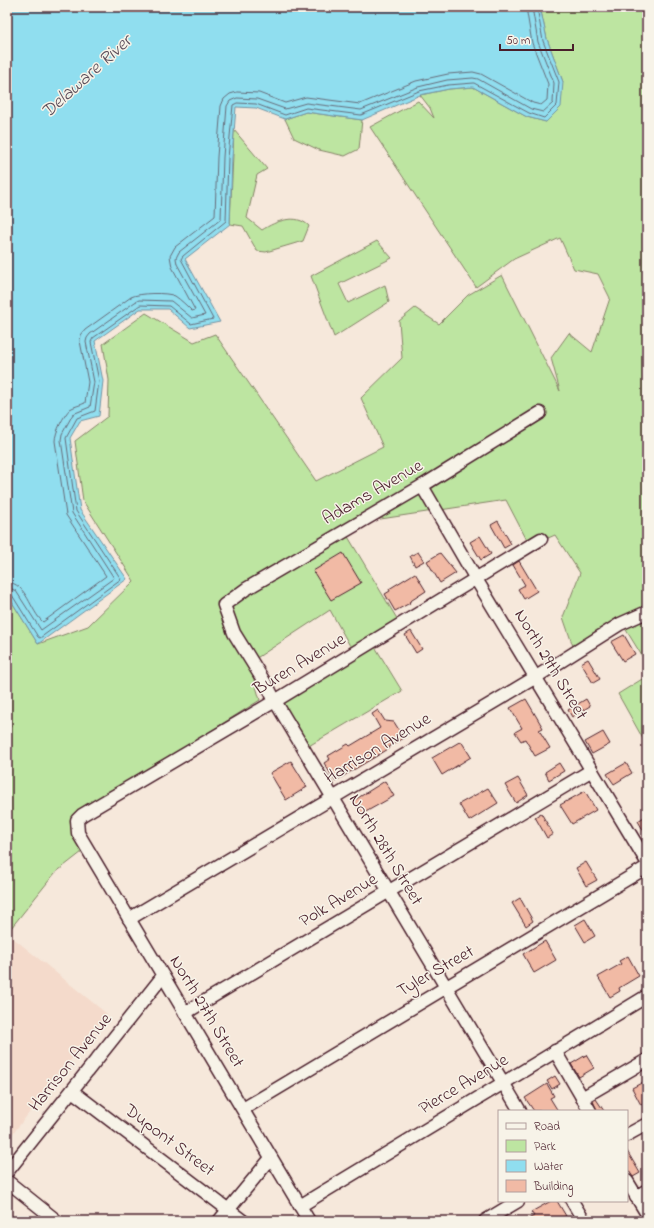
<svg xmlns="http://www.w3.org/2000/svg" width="654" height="1228" font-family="'Indie Flower',sans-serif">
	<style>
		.built { fill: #f4dacb }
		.green { fill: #bde5a1; stroke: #848266 }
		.water { fill: #90deef; stroke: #7492a1 }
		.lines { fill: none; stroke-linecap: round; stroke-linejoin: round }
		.shore { stroke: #666b79; stroke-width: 1 }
		.building { fill: #f1baa5; stroke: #4a1f2b }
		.minor-casing { stroke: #4a1f2b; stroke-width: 15 }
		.minor { stroke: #f7f3e8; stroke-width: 12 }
		.labels { text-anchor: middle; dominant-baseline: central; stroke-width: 3; stroke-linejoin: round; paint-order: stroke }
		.street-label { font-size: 18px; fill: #4a1f2b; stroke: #f7f3e8 }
		.water-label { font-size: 19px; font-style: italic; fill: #5c4f5c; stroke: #f7f3e8 }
	</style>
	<rect width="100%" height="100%" fill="#f6e8db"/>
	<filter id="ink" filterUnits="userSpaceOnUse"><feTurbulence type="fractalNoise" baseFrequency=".025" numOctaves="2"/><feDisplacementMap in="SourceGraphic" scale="8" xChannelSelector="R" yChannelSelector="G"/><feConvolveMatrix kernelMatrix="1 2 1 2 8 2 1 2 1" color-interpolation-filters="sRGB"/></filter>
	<g filter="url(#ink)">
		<polygon class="built" points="7,933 107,1014 7,1141"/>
		<g class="green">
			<polygon points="540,7 647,7 647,664 623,625 575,652 563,617 580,573 555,535 530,546 506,500 341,525 402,627 374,645 402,691 307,747 279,701 355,655 330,610 249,663 260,700 76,816 91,845 55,873 7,933 7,721 11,727 7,692 7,594 38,644 88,626 134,581 83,501 75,441 108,416 109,380 103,344 146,313 194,342 215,334 316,481 383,447 361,398 402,358 399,321 415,308 439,324 468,295 502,275 560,391 551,358 569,333 592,352 610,298 598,274 574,269 560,238 514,259 476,287 370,127 418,101 434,118 430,108 420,95 449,89 473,87 527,117 546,122 563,82 547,39"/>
			<polygon points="306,112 362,120 359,149 345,156 319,150 294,138 285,119"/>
			<path d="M234 130 267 169 257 175 247 218 262 230C276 221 296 213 309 226L303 241 266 252 257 251 243 226 230 224Z"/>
			<polygon points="377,241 392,258 339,284 348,303 385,285 389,302 334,337 311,276"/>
			<polygon points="647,676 647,746 618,694"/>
		</g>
		<polygon class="water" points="7,7 540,7 547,39 563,82 561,107 546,122 527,117 473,87 449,89 420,95 362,120 306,112 285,119 256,108 236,107 232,158 230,224 185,259 220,322 190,328 168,309 140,309 95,341 103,381 99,416 80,421 70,438 80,510 127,579 38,644 7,594"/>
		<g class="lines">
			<g class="shore">
				<path d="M7 582C27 583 30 611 43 622L106 576 66 515 55 441C55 432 64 415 70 409 75 406 81 405 85 403L88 382 80 341 81 335 85 330 131 297C139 293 167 292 175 296 181 300 187 306 192 311L195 310 172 267 170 256 175 247 215 216 217 157 221 106 224 99 230 94 237 92 259 93 285 103 306 97 360 104 416 81 448 74 473 72 481 74 533 103 541 105 547 100 548 84 532 43 526 7"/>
				<polyline points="7,588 12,589 16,591 41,630 114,578 72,513 61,440 62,434 73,414 90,407 94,382 86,342 87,338 90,334 135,302 139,300 171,301 192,318 205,315 177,264 176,258 179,252 221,219 223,157 227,106 230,101 237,98 257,99 285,109 306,103 361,110 418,87 447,80 473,78 478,79 531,109 543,112 553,103 554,83 538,42 532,7"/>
				<polyline points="7,593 12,595 38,637 40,638 121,579 76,511 66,438 77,418 95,411 99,381 91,342 93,338 140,305 169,306 191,324 213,319 181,259 183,256 226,221 228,158 233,105 237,103 256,104 285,115 306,108 361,115 419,91 448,85 474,83 529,113 544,118 557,105 559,82 543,41 537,7"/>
			</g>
		</g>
		<g class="building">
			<polygon points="498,521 511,544 504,548 491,525"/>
			<polygon points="480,536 491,554 481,560 470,542"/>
			<polygon points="418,552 424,561 415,566 410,556"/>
			<polygon points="343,553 361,583 331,600 313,571"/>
			<polygon points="440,553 456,573 440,583 427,561"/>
			<polygon points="519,561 537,591 524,599 518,589 525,585 513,565"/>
			<polygon points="415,573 426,591 409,602 410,603 395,611 385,594 390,591 389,589"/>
			<polygon points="411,631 422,649 416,653 405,635"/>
			<polygon points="624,635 635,654 623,661 611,642"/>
			<polygon points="588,659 600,679 593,683 581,663"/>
			<polygon points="526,699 543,728 539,730 550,748 535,756 525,739 521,741 515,732 522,728 510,708"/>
			<polygon points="586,699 590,706 572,717 568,710"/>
			<polygon points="378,710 385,721 394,722 404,738 389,747 390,748 335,781 324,763 330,759 328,756 348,744 350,746 380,728 372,714"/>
			<polygon points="603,732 610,744 592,754 585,742"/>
			<polygon points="461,741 471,757 442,775 432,758"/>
			<polygon points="291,761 307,787 286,800 270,773"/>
			<polygon points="559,763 564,771 549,780 545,772"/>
			<polygon points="626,763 632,773 614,784 607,774"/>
			<polygon points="518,778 528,795 516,803 505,785"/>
			<polygon points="385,781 394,796 362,814 353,801"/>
			<polygon points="488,788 498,803 469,821 459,804"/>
			<polygon points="585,791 596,810 572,824 560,805"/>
			<polygon points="541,813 553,834 547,838 535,817"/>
			<polygon points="647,815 647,837 638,821"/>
			<polygon points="586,862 597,880 586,886 576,868"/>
			<polygon points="520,898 533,921 526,926 512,903"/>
			<polygon points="585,919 595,936 585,942 575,925"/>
			<polygon points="545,941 556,960 534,973 523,954"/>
			<polygon points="628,956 639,976 619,988 620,991 610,997 598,977 621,964 619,961"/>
			<polygon points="586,1055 594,1068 579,1077 571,1064"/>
			<polygon points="555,1076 560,1084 552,1089 547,1081"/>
			<polygon points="647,1080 647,1101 641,1105 632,1088"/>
			<polygon points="547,1084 554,1096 550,1098 558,1111 534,1111 525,1098"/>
			<polygon points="596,1099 604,1111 597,1111 593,1101"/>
			<polygon points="627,1151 640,1173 633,1177 627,1168"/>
			<polygon points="551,1201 557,1201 566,1216 557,1221 524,1221 534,1216 531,1212"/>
		</g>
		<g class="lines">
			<g class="minor-casing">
				<g id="minor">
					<polyline points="422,486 476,579 647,862"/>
					<polyline points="129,919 536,677 620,624 647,612"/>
					<polyline points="185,1013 592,770"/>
					<polyline points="555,1051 590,1111"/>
					<polyline points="72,1091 243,1221"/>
					<polyline points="582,1098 647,1060"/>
					<polyline points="243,1109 647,867"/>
					<polyline points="520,1111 275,701 270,691 234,633 224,605 246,589 422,486 540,413"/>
					<polyline points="627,1135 647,1124"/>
					<polyline points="7,1172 163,976"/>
					<polyline points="7,1181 57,1221"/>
					<polyline points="627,1181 647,1214"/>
					<polyline points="636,1197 647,1190"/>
					<polyline points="572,1201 584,1221"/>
					<polyline points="300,1206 647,996"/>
					<polyline points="219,1221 271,1158"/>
					<polyline points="309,1221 78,833 77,820 82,815 275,701 541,539"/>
					<polyline points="485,1221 518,1201"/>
				</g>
			</g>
			<use href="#minor" class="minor"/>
		</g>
	</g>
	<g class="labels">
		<g class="street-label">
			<text transform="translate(373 493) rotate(-30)">Adams Avenue</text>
			<text transform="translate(300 665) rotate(-31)">Buren Avenue</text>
			<text transform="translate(550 665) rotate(59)">North 29th Street</text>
			<text transform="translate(378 749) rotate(-31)">Harrison Avenue</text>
			<text transform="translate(385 850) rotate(59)">North 28th Street</text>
			<text transform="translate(339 901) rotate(-31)">Polk Avenue</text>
			<text transform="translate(436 972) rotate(-30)">Tyler Street</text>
			<text transform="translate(206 1012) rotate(59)">North 27th Street</text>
			<text transform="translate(71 1063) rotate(-51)">Harrison Avenue</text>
			<text transform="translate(464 1085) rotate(-31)">Pierce Avenue</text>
			<text transform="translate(169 1141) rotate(37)">Dupont Street</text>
		</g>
		<g class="water-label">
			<text transform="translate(87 77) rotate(-42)">Delaware River</text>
		</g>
	</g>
	<rect width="654" height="1228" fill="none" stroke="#f7f3e8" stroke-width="24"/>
	<rect x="12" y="12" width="630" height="1204" fill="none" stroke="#4a1f2b" stroke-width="1.5" filter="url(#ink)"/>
	<rect x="498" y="1110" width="130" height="92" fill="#f7f3e8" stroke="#b29e9c"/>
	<rect x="506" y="1123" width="20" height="6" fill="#f7f3e8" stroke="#b29e9c"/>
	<text x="534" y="1130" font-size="12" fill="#4a1f2b">Road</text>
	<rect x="506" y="1140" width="20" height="12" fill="#bde5a1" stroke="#b29e9c"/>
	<text x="534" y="1150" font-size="12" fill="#4a1f2b">Park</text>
	<rect x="506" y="1160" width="20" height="12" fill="#90deef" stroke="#b29e9c"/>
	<text x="534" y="1170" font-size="12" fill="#4a1f2b">Water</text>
	<rect x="506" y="1180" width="20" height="12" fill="#f1baa5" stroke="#b29e9c"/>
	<text x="534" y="1190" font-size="12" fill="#4a1f2b">Building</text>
	<path d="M500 44v6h73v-6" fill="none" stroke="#4a1f2b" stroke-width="2"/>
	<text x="506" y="44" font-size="12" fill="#4a1f2b" stroke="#f7f3e8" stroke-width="3" paint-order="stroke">50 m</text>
</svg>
